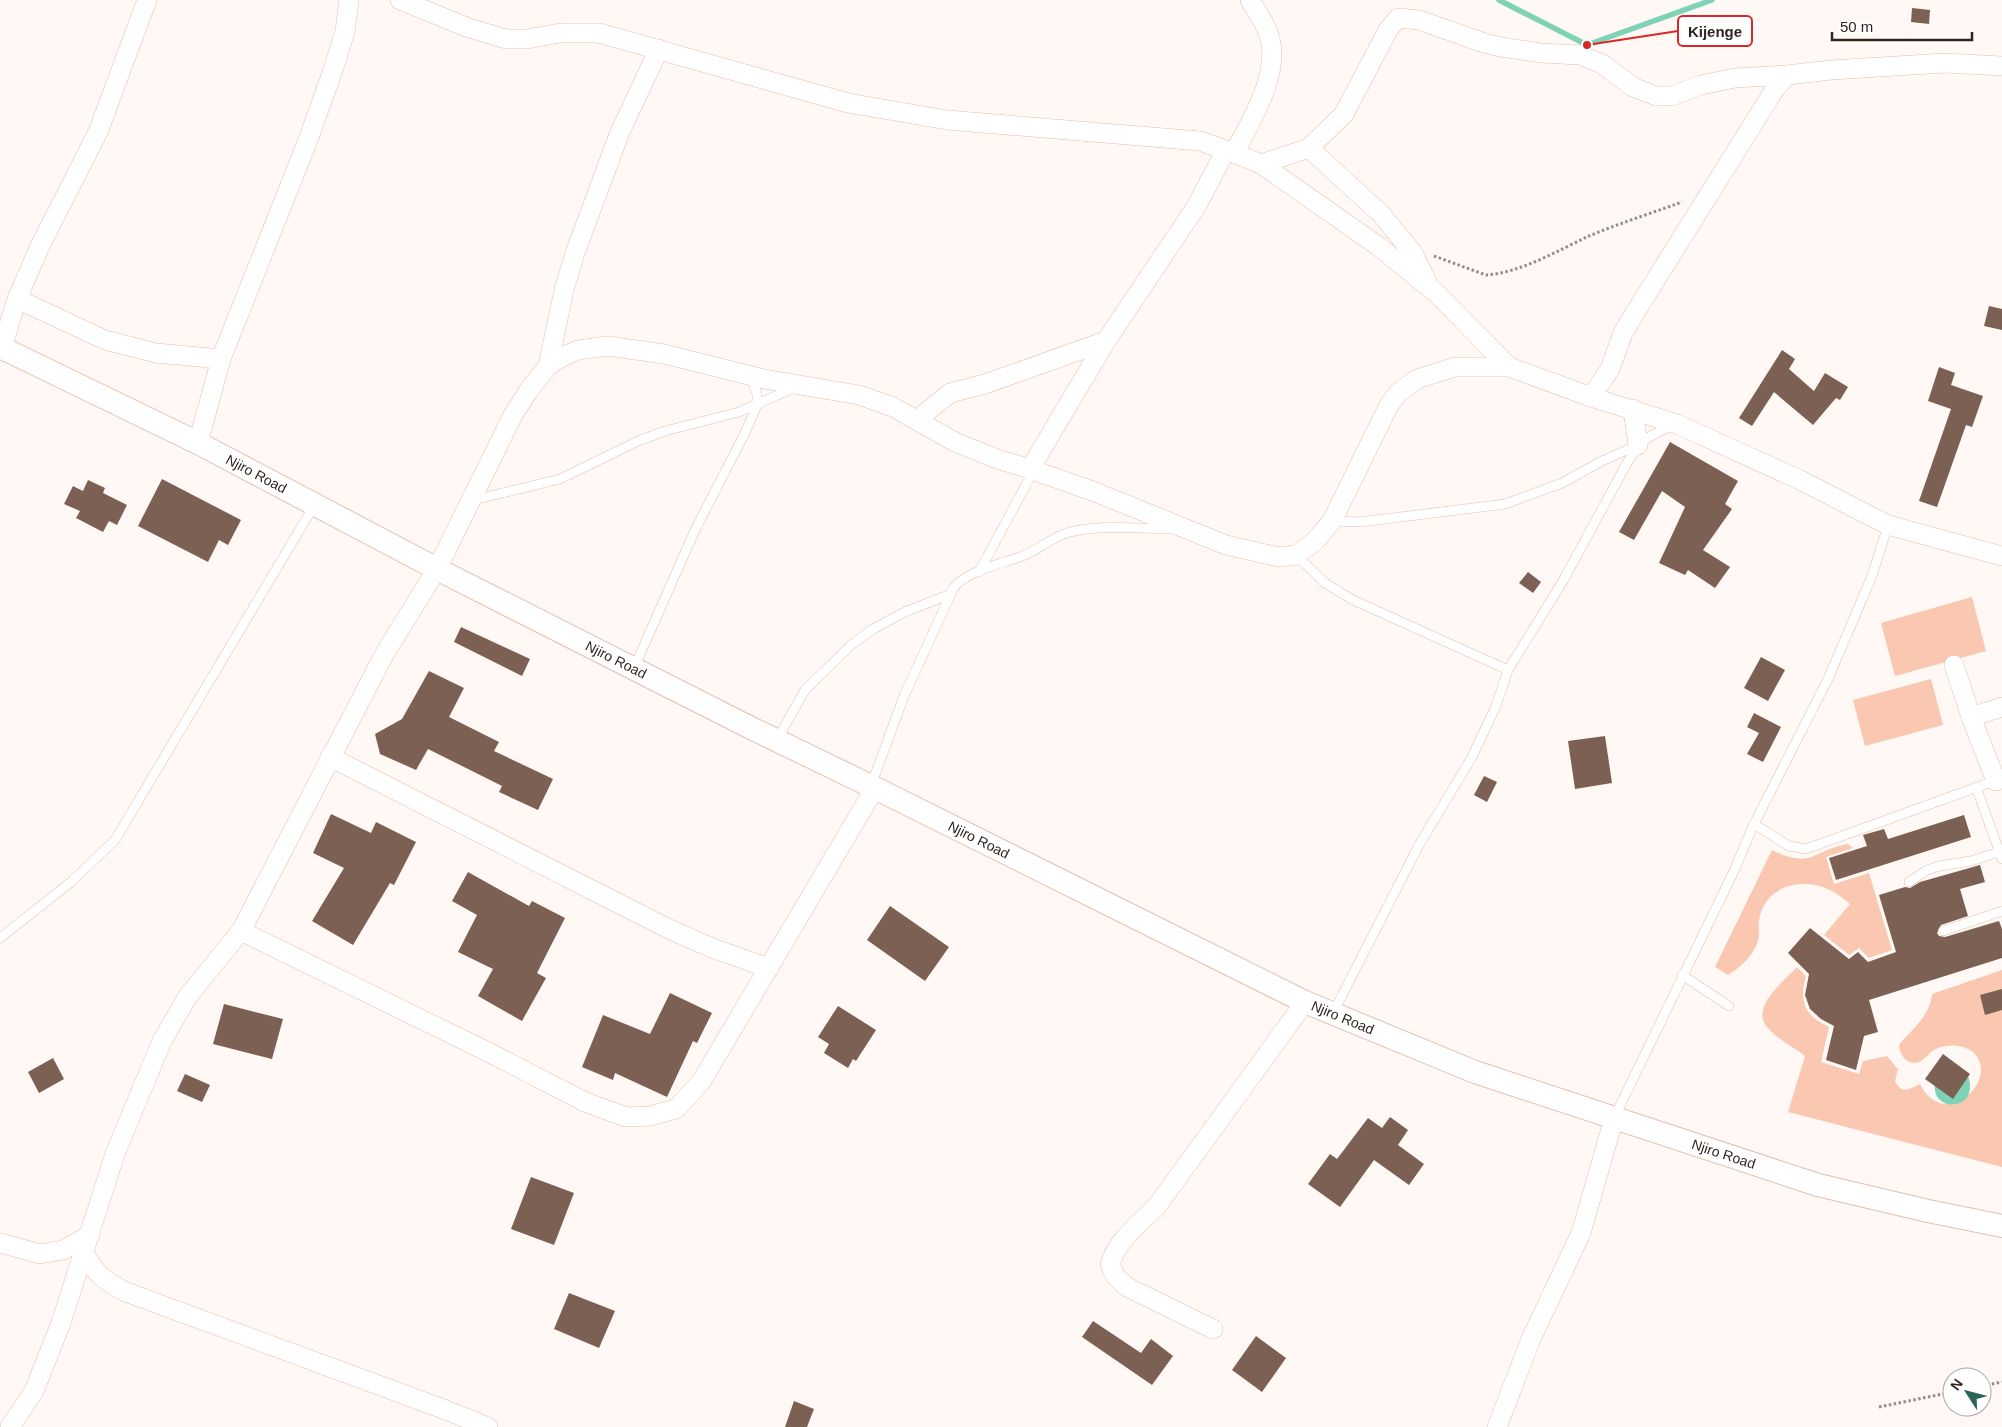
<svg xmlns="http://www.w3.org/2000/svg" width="2002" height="1427" font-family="Arial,sans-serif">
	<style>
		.green { fill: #fac7b1 }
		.water { fill: #7ed2b6 }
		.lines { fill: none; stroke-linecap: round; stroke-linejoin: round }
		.stream { stroke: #7ed2b6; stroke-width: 5.5 }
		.building { fill: #7c6053 }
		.service-casing { stroke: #e0c0b2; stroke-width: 10 }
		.minor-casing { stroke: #e0c0b2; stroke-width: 20 }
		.tertiary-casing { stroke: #e0c0b2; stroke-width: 24 }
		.path { stroke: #968c88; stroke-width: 3; stroke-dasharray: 2.5 2.5; stroke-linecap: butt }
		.service { stroke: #fff; stroke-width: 9 }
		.minor { stroke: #fff; stroke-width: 19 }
		.tertiary { stroke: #fff; stroke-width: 22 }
		.labels { text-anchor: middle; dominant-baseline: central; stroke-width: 5; stroke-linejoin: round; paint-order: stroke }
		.street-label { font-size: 14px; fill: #30241f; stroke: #fff }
		.leader { fill: none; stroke: #d62828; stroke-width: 2 }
		.callout-dot { fill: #d62828; stroke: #fff; stroke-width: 2 }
		.callout { fill: #fff; stroke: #d62828; stroke-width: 2 }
		.callout-label { font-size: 15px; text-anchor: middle; font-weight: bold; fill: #30241f }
	</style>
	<rect width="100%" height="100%" fill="#fff8f5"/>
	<g class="green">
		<polygon points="1972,597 1986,651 1895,676 1881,623"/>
		<polygon points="1931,679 1943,725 1865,746 1853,700"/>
		<path d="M1848 844 1853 848 1826 857 1834 884 1869 873 1892 950 1869 958 1859 948 1849 955 1824 935 1850 904C1835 891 1821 883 1801 884 1780 885 1762 898 1759 921 1758 928 1760 934 1758 941 1754 955 1740 968 1728 975L1715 967 1772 850C1813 870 1812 850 1848 844Z"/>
		<path d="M1797 967 1806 976C1799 1002 1804 1015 1829 1027L1821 1062 1859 1074 1863 1061 1887 1056 1898 1069 1895 1081C1902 1095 1909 1089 1920 1084 1943 1132 2001 1081 1974 1053 1965 1044 1945 1043 1934 1050 1929 1053 1924 1060 1919 1062 1907 1066 1900 1055 1899 1045 1912 1029 1930 1016 1932 994L2002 970V1167L1788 1112 1805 1056C1793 1047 1777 1039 1767 1027 1750 1007 1785 980 1797 967Z"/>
	</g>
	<path class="water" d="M1968 1076C1981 1111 1929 1115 1935 1081Z"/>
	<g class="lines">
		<polyline class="stream" points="1499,0 1587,45 1712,0"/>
	</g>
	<g class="building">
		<polygon points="1912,8 1930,10 1929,24 1911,22"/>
		<polygon points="1989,306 2002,309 2002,330 1984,326"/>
		<polygon points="1782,350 1795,359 1789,369 1814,391 1825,373 1848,387 1840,400 1836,398 1813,425 1774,392 1752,426 1739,418"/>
		<polygon points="1939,367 1955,373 1951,385 1983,396 1972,427 1966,425 1937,507 1919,501 1951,409 1928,401"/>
		<polygon points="1670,442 1738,481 1725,504 1732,509 1703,550 1730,567 1715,588 1688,570 1685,575 1659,563 1685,507 1662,491 1634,540 1619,532"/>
		<polygon points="162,479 241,520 228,545 219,540 208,562 138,526"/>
		<polygon points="88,480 105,488 103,493 127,505 117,525 109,521 103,532 76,518 80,511 64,504 73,486 83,491"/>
		<polygon points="1528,572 1541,582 1533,593 1519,583"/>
		<polygon points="461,627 530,659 522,676 454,642"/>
		<polygon points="1761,657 1785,670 1768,701 1744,688"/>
		<polygon points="429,671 464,688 449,717 499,742 494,751 553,779 538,810 499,792 502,786 428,749 416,770 380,754 375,734 402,719"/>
		<polygon points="1754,713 1781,727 1763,762 1747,754 1759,733 1747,727"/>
		<polygon points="1605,736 1612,783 1575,789 1568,741"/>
		<polygon points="1484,776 1497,782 1487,802 1474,795"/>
		<polygon points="331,814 371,833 376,822 416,842 394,885 390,883 353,945 312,921 344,868 313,853"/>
		<polygon points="1964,815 1971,837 1836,880 1829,858 1867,846 1863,835 1884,829 1888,839"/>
		<polygon points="1980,865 1985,882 1960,889 1968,916 1941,925 1937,933 1939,936 1945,937 1999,921 2002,929 2002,958 1869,1000 1878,1032 1864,1036 1856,1070 1826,1060 1834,1026 1821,1019 1810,1009 1805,995 1809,974 1788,953 1810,928 1849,959 1858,952 1868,962 1896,952 1879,895 1905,887 1910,888 1920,882"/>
		<polygon points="468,872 529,906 532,901 565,918 537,973 546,978 522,1021 478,996 493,969 458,952 477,915 452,901"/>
		<polygon points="890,906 949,947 925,981 867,940"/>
		<polygon points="2002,989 2002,1010 1985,1015 1980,995"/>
		<polygon points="670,993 712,1013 697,1043 693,1041 667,1097 615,1073 613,1080 582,1067 603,1015 650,1034"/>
		<polygon points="224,1004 283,1019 272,1059 213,1044"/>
		<polygon points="838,1006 876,1030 856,1061 853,1059 848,1068 824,1053 829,1044 818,1037"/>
		<polygon points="1943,1054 1970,1074 1953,1099 1925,1079"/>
		<polygon points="53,1058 64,1079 39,1093 28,1072"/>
		<polygon points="185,1074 210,1085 202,1102 177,1091"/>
		<polygon points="1390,1117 1408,1130 1398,1145 1424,1164 1409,1185 1374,1160 1340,1207 1308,1184 1330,1154 1337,1159 1368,1118 1382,1128"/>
		<polygon points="531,1177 574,1193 554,1245 511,1229"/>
		<polygon points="569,1293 615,1311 599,1348 554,1329"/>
		<polygon points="1093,1321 1141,1353 1151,1339 1173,1356 1152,1385 1082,1337"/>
		<polygon points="1256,1336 1286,1358 1262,1392 1232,1370"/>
		<polygon points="794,1401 814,1409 807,1427 785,1427"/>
	</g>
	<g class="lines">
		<g class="service-casing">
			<g id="service">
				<polyline points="473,500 560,479 638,441 665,431 739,412 796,387"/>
				<polyline points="1332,521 1360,522 1505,504 1562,483 1602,461 1638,445"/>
				<polyline points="1296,555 1325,583 1353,600 1508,670"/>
				<polyline points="979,572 1034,470"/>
				<polyline points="634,668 695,530 745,433 757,405 757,394 751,376"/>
				<polyline points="777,740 805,690 851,645 873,629 907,611 951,594"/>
				<path d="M871 786 904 696 954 587C969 571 996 565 1017 558 1033 553 1046 542 1061 535 1092 523 1139 529 1173 529"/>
				<polyline points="1976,787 2002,859"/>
				<polyline points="1754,824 1789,846 1806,849 1997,780"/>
				<polyline points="1909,882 1927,870 1939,866 1971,861 2002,851"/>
				<polyline points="1943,931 2002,911"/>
				<polyline points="0,938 71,882 115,840 315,504"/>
				<polyline points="1682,975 1729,1006"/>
				<path d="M1333 1013 1419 845 1472 757 1496 706 1508 670 1563 581 1627 463C1642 439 1649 435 1674 425"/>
				<polyline points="1614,1118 1733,873 1754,824 1828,679 1872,576 1888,525"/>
			</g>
		</g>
		<g class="minor-casing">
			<g id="minor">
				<polyline points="400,0 469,28 506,39 527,39 560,33 599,33 848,103 947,120 1200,141 1234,153 1261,164 1378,246 1435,292 1509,367"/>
				<polyline points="1309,148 1381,214 1413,253 1427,282"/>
				<path d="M1234 153C1252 120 1284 68 1267 30 1263 20 1256 10 1250 0"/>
				<polyline points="1261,164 1309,148 1344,114 1388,30 1398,18 1419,20 1484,43 1501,47 1541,53 1580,55 1602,64 1633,87 1656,96 1672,96 1701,85 1735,78 1787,75"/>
				<polyline points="17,299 105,340 156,353 221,359"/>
				<polyline points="2,348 17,299 40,246 98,132 147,0"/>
				<polyline points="548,366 564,290 575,253 620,132 659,49"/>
				<polyline points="1591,397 1610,369 1623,333 1638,308 1775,89 1787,75 1831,70 1945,63 2002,66"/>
				<polyline points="1633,409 1638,445"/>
				<polyline points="918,419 950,393 985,384 1106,341"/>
				<polyline points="198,443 221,359 308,140 331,76 345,32 349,0"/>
				<polyline points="1030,469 1106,341 1196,207 1226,150"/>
				<polyline points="1954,665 1971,717 1996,781"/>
				<polyline points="1971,717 2002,707"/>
				<polyline points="330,757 669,929 712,948 769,968"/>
				<polyline points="241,931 488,1052 585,1102 626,1117 650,1116 676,1109 701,1082 875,788"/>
				<polyline points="0,1243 40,1254 63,1250 90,1235"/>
				<path d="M84 1253C96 1274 104 1281 126 1292L446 1410 488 1427"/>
				<path d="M1213 1329 1127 1287 1115 1276 1110 1264C1118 1239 1139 1224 1157 1206L1305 1002"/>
				<polyline points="10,1427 34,1391 61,1323 115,1154 162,1041 188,996 241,931 385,653 437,569 513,415 529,390 548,366 562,357 578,350 608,346 664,354 764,379 859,395 893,407 955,442 997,459 1030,469 1095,492 1226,545 1279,557 1296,555 1314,542 1332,521 1389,405 1398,393 1417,379 1455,367 1509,367 1591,397 1677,424 1800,480 1888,525 2002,556"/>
				<polyline points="1497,1427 1531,1339 1581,1233 1614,1118"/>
			</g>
		</g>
		<g class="tertiary-casing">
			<g id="tertiary">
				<path id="s1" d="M0 347 198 443 437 569 751 728 875 788 1305 1002 1475 1072 1818 1185 1928 1211 2002 1226"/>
			</g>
		</g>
		<g class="path">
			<path d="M1434 256 1486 275C1520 273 1559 250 1589 236 1620 223 1652 213 1682 202"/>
			<polyline points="1982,1386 2002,1382"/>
			<polyline points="1879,1407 1952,1392"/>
		</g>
		<use href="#service" class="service"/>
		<use href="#minor" class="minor"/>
		<use href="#tertiary" class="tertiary"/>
	</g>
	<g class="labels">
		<g class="street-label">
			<text stroke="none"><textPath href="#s1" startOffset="286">Njiro Road</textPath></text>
			<text stroke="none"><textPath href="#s1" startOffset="691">Njiro Road</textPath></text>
			<text stroke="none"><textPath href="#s1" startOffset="1096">Njiro Road</textPath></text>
			<text stroke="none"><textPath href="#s1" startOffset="1501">Njiro Road</textPath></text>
			<text stroke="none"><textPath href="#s1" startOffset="1906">Njiro Road</textPath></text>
		</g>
	</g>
	<path class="leader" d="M1587 45L1678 31"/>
	<circle class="callout-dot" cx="1587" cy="45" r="5"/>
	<rect class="callout" x="1678" y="16" width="74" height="30" rx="5"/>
	<g class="callout-label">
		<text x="1715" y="37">Kijenge</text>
	</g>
	<g transform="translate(1967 1392) rotate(306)"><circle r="24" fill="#ffffff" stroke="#aca7a5"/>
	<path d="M0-4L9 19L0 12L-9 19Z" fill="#286754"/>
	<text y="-8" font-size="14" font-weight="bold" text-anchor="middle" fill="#30241f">N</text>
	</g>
	<path d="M1832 32v8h140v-8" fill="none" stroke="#30241f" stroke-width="2.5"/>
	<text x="1840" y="32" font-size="15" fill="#30241f" stroke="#ffffff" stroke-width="4" paint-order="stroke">50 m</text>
</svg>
